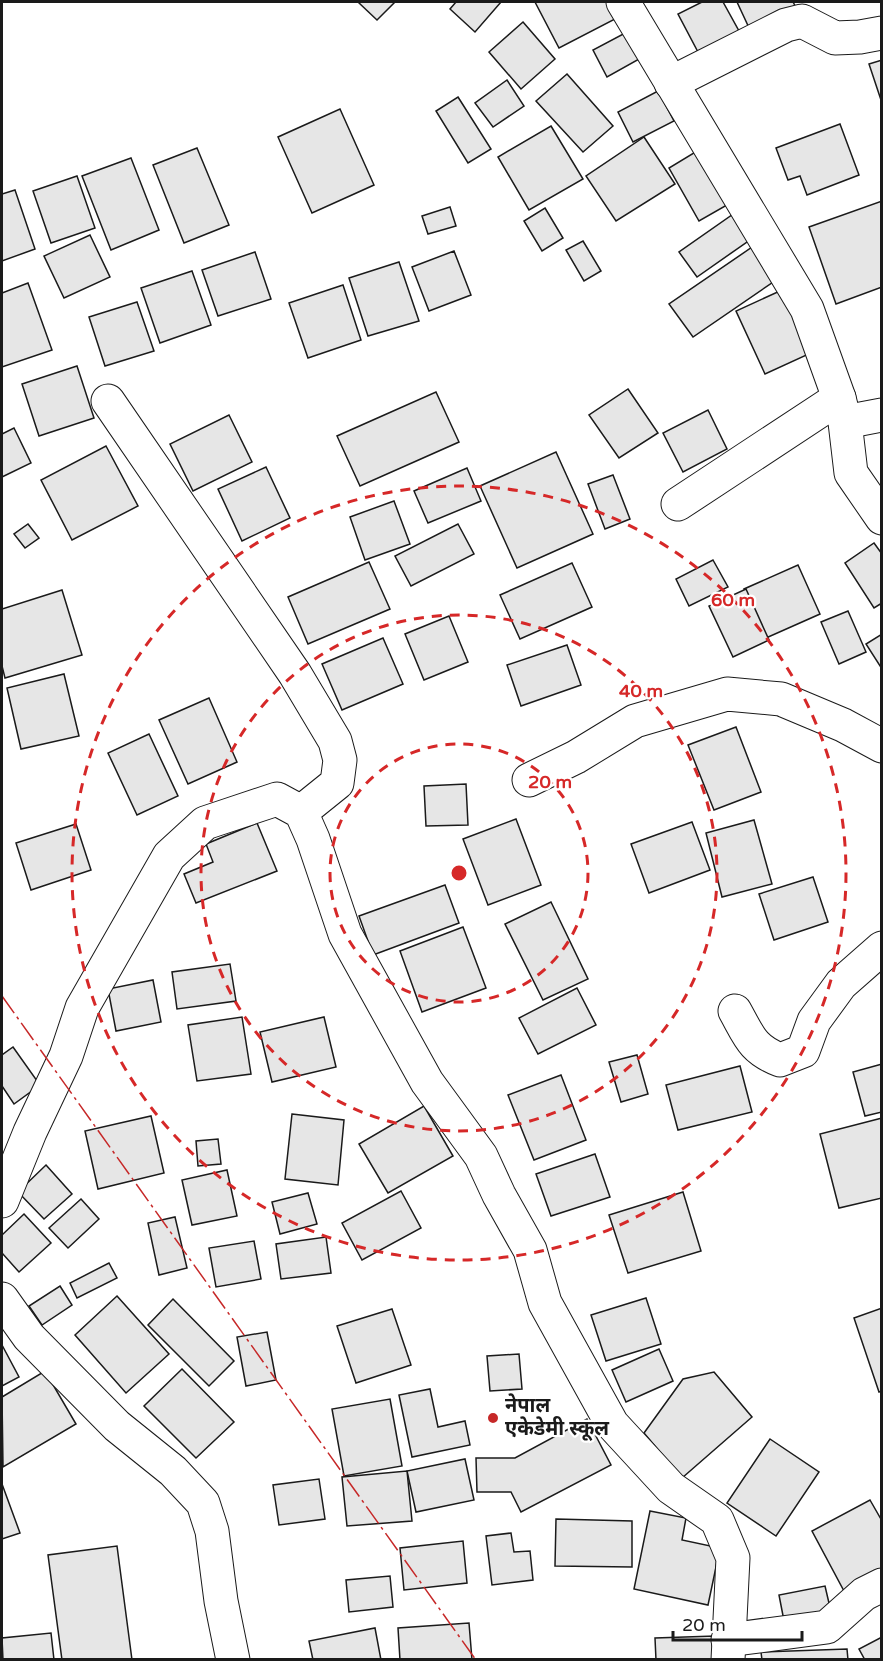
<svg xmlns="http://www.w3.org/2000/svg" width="883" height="1661" font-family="'Varela Round','Noto Sans Devanagari',sans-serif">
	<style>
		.building { fill: #e6e6e6; stroke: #1a1a1a; stroke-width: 1.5 }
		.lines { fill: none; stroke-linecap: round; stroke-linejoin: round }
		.street-casing { stroke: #1a1a1a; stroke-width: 35 }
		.street { stroke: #fff; stroke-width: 33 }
		.power { stroke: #c62828; stroke-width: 1.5; stroke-dasharray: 21 4.5 3 4.5; stroke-linecap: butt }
		.ring { fill: none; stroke: #d62828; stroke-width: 3; stroke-dasharray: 10 8 }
		.poi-dot { fill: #c62828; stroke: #fff; stroke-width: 2 }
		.labels { text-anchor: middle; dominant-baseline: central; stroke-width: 4.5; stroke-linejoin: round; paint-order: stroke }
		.poi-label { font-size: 20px; font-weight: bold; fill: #1a1a1a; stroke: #fff; text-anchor: start }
		.centre { fill: #d62828; stroke: #fff; stroke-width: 3 }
		.ring-label { font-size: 18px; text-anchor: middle; font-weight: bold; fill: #d62828; stroke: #fff; stroke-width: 4.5; stroke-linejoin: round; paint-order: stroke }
	</style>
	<rect width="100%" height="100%" fill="#fff"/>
	<g class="building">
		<polygon points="358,2 395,2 377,20"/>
		<polygon points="456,2 501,2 475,32 450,9"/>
		<polygon points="535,2 609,2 617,18 559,48"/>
		<polygon points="702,2 723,2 739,31 698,52 678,14"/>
		<polygon points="737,2 793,2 798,11 751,32"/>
		<polygon points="523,22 555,59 521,89 489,52"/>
		<polygon points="627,32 641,58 607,77 593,50"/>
		<polygon points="882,60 882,103 869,64"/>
		<polygon points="567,74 613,126 583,152 536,101"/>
		<polygon points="507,80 524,106 493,127 475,103"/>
		<polygon points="658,91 674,121 633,142 618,112"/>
		<polygon points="458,97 491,149 468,163 436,111"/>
		<polygon points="340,109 374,185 312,213 278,137"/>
		<polygon points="840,124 859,175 807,195 800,176 788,180 776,148"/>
		<polygon points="551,126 583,179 529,210 498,157"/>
		<polygon points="644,137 675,184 616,221 586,176"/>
		<polygon points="197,148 229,225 184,243 153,165"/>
		<polygon points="697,151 727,205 699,221 669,168"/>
		<polygon points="131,158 159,230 111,250 82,176"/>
		<polygon points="77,176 95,228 51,243 33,191"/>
		<polygon points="15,190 35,249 2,261 2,194"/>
		<polygon points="882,201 882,287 836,304 809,227"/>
		<polygon points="450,207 456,226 428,234 422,216"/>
		<polygon points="545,208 563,238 542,251 524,221"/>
		<polygon points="739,210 757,235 697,277 679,252"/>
		<polygon points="90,235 110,277 64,298 44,256"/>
		<polygon points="583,241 601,271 584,281 566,250"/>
		<polygon points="758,243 782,276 693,337 669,304"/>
		<polygon points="454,251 471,295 429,311 412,267"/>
		<polygon points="255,252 271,299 218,316 202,270"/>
		<polygon points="399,262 419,321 368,336 349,278"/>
		<polygon points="192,271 211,325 160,343 141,288"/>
		<polygon points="28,283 52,350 2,367 2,293"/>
		<polygon points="343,285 361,340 308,358 289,303"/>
		<polygon points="782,290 811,353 765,374 736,311"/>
		<polygon points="137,302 154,351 105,366 89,317"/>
		<polygon points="77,366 94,418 39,436 22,384"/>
		<polygon points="628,389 658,433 619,458 589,415"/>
		<polygon points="436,392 459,442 360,486 337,436"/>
		<polygon points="708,410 727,449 683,472 663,433"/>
		<polygon points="229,415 252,462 193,491 170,444"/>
		<polygon points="14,428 31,463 2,477 2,434"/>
		<polygon points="106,446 138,506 72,540 41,480"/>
		<polygon points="556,452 593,534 517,568 480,486"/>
		<polygon points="266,467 290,518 242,541 218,489"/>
		<polygon points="467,468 481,501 428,523 414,491"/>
		<polygon points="613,475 630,519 605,529 588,484"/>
		<polygon points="394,501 410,544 365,560 350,517"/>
		<polygon points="28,524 39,538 25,548 14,534"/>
		<polygon points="458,524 474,554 411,586 395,556"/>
		<polygon points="874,543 882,554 882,603 874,608 845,563"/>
		<polygon points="713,560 728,587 689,606 676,579"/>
		<polygon points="369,562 390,609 308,644 288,597"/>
		<polygon points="572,563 592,607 520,639 500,595"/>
		<polygon points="798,565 820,614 766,638 744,589"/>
		<polygon points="746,589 769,640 733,657 709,606"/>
		<polygon points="62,590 82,655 5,678 2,666 2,609"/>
		<polygon points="848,611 866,652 839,664 821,622"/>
		<polygon points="449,616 468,662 424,680 405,634"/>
		<polygon points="882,634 882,669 866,644"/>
		<polygon points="383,638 403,684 342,710 322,664"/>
		<polygon points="567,645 581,685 521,706 507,665"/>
		<polygon points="64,674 79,736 21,749 7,688"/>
		<polygon points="209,698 237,762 188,784 159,720"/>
		<polygon points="736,727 761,792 714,810 688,745"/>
		<polygon points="149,734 178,796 137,815 108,753"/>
		<polygon points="466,784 468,825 426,826 424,786"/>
		<polygon points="516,819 541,885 488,905 463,839"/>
		<polygon points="754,820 772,884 722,897 706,833"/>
		<polygon points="692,822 710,870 649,893 631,844"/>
		<polygon points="257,823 277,871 196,903 184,874 213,862 206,844"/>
		<polygon points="76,824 91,870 31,890 16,843"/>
		<polygon points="813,877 828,922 774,940 759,894"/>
		<polygon points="445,885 459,923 373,955 359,916"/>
		<polygon points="551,902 588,979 543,1000 505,924"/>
		<polygon points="463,927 486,988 422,1012 400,951"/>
		<polygon points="230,964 236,1001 177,1009 172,972"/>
		<polygon points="153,980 161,1022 116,1031 108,989"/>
		<polygon points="577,988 596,1025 538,1054 519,1018"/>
		<polygon points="242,1017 251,1074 197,1081 188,1025"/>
		<polygon points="324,1017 336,1067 272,1082 260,1032"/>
		<polygon points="13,1047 40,1085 14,1104 2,1086 2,1055"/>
		<polygon points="637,1055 648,1094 621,1102 609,1062"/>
		<polygon points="882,1064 882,1112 865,1116 853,1072"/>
		<polygon points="740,1066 752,1112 678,1130 666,1085"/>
		<polygon points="561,1075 586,1140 534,1160 508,1095"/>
		<polygon points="424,1106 453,1156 388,1193 359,1144"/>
		<polygon points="292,1114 344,1120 338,1185 285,1179"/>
		<polygon points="151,1116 164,1173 98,1189 85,1131"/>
		<polygon points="882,1118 882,1198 839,1208 820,1134"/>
		<polygon points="218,1139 221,1164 198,1166 196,1141"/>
		<polygon points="595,1154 610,1197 551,1216 536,1174"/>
		<polygon points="46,1165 72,1194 44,1219 18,1192"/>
		<polygon points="227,1170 237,1216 192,1225 182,1180"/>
		<polygon points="401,1191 421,1228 362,1260 342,1223"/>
		<polygon points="683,1192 701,1251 628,1273 609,1215"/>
		<polygon points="308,1193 317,1224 280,1234 272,1202"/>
		<polygon points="81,1199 99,1219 68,1248 49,1228"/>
		<polygon points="24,1214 51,1243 19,1272 2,1253 2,1235"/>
		<polygon points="175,1217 187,1268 159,1275 148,1223"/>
		<polygon points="326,1237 331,1273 281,1279 276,1244"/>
		<polygon points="254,1241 261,1279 216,1287 209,1248"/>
		<polygon points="109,1263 117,1278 77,1298 70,1283"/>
		<polygon points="60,1286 72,1305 42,1325 29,1306"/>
		<polygon points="117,1296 169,1354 126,1393 75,1335"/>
		<polygon points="646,1298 661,1344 606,1361 591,1315"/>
		<polygon points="173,1299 234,1361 209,1386 148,1325"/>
		<polygon points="882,1308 882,1391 879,1392 854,1318"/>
		<polygon points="392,1309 411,1365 356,1383 337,1326"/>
		<polygon points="267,1332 276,1380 246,1386 237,1337"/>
		<polygon points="2,1345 19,1377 2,1386"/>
		<polygon points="659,1349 673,1381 626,1402 612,1370"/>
		<polygon points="519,1354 522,1389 490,1391 487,1356"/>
		<polygon points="182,1369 234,1422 196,1458 144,1406"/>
		<polygon points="45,1371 76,1424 3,1467 2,1397"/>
		<polygon points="714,1372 752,1417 682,1478 644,1433 683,1379"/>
		<polygon points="430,1389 438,1427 465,1421 470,1445 412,1457 399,1395"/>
		<polygon points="390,1399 402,1466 344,1476 332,1409"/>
		<polygon points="587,1419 611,1465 521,1512 511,1492 477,1492 476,1458 515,1458"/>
		<polygon points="770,1439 819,1472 776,1536 727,1503"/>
		<polygon points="465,1459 474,1500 416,1512 407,1471"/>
		<polygon points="407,1471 412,1521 347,1526 342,1477"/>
		<polygon points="319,1479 325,1519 279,1525 273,1485"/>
		<polygon points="2,1484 20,1533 2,1539"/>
		<polygon points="870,1500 882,1521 882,1571 844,1591 812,1531"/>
		<polygon points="650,1511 686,1518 682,1540 720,1548 708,1605 634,1589"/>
		<polygon points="556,1519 632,1521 632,1567 555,1566"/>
		<polygon points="511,1533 514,1552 530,1551 533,1580 492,1585 486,1536"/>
		<polygon points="463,1541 467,1583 404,1590 400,1548"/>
		<polygon points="117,1546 132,1660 62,1660 48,1555"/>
		<polygon points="390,1576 393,1607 349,1612 346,1580"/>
		<polygon points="825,1586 832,1616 785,1626 779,1595"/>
		<polygon points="469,1623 472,1660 400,1660 398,1628"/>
		<polygon points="375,1628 381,1660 313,1660 309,1641"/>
		<polygon points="51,1633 54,1660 3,1660 2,1638"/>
		<polygon points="715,1636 716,1660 656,1660 655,1638"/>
		<polygon points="882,1637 882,1660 865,1660 859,1649"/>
		<polygon points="847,1649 848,1660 762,1660 761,1652"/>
	</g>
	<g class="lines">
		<g class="street-casing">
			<g id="street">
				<polyline points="623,2 807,309 839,398 845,422 851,473 882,518"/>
				<polyline points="671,83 786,25 802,21 835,38 860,37 882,33"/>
				<polyline points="108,401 295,674 335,741 340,760 337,783 301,812"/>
				<polyline points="845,422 882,415"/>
				<polyline points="678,504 839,398"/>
				<polyline points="529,780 576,757 635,721 727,694 781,699 843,725 882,746"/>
				<path d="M735 1011C749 1036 752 1049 780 1060L803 1051 814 1021 841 984 882 948"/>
				<polyline points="2,1201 30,1132 66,1056 82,1008 169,856 205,823 277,799 301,812 313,839 345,934 427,1082 481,1156 499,1195 530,1250 545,1303 612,1424 671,1488 717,1520 733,1558 728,1660"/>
				<polyline points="2,1299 29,1337 117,1426 173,1471 203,1503 212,1531 221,1601 233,1660"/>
				<polyline points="728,1640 827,1627 864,1594 882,1585"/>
			</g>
		</g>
		<use href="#street" class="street"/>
		<polyline class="power" points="2,996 476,1660"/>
	</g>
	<g class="ring">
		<circle cx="459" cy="873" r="129"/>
		<circle cx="459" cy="873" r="258"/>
		<circle cx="459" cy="873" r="387"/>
	</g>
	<circle class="poi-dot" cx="493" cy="1418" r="6"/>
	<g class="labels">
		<g class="poi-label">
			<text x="505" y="1406">नेपाल<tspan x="505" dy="23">एकेडेमी स्कूल</tspan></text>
		</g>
	</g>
	<circle cx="459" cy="873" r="9" class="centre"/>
	<g class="ring-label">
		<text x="733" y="606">60 m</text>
		<text x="641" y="697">40 m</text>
		<text x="550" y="788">20 m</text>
	</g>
	<rect width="883" height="1661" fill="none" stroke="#1a1a1a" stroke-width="6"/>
	<path d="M673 1631v9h129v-9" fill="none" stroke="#1a1a1a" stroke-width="3"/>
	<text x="682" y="1631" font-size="18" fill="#1a1a1a" stroke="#ffffff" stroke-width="4.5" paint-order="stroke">20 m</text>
</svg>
